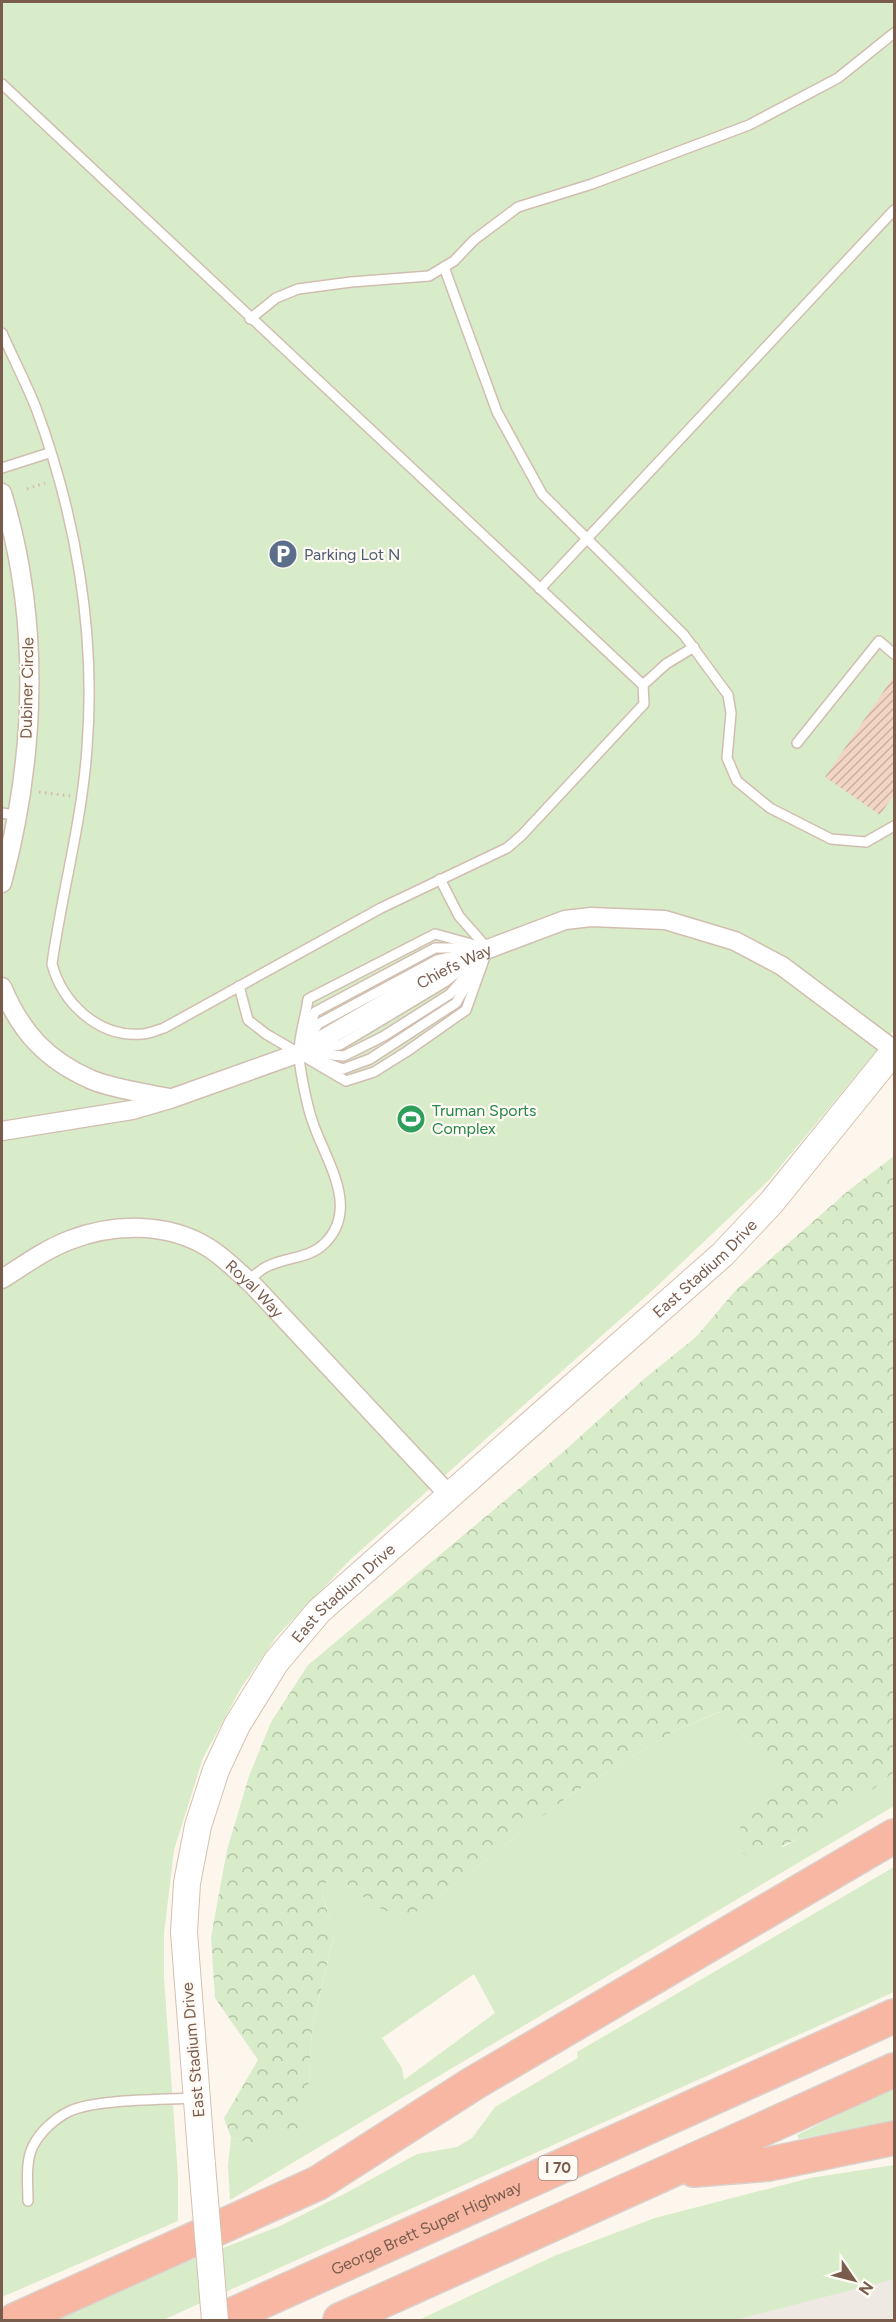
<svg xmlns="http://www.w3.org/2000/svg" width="896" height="2322" font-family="Figtree,sans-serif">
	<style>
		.industrial { fill: #efe9e4 }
		.green { fill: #d8ecc9; fill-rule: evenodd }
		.forest { fill: url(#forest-crowns) }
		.building { fill: url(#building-hatch) }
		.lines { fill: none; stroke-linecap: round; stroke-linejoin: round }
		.lane-casing { stroke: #d1beb0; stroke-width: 12 }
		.street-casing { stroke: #d1beb0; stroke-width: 21 }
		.secondary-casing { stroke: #d6c0b0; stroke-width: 28 }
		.highway-casing { stroke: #dad1cd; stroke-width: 36 }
		.path { stroke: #d9b8a5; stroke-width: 3; stroke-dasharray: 1.5 4.5; stroke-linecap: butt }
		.lane { stroke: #fff; stroke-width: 9 }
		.street { stroke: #fff; stroke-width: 18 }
		.secondary { stroke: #fff; stroke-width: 26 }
		.highway { stroke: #f7b7a3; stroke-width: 33 }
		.secondary-bridge-casing { stroke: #d6c0b0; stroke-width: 28; stroke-linecap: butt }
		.secondary-bridge { stroke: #fff; stroke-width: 26 }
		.labels { text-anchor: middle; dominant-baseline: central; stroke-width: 4.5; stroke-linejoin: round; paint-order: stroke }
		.shield { fill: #fffaf3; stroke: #a28b7f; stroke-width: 1.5 }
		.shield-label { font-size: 15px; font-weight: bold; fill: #7a5c4d }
		.service-label { font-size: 16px; fill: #4e5e75; stroke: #fffaf3; text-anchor: start }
		.street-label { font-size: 16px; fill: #7a5c4d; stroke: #fffaf3 }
		.leisure-label { font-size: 16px; fill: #27864d; stroke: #fffaf3; text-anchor: start }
	</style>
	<defs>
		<pattern id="forest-crowns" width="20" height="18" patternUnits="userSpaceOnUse" patternTransform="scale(1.5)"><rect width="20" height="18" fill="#d8ecc9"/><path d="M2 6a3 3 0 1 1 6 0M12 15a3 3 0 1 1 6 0" fill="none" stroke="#b4c2a5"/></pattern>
		<pattern id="building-hatch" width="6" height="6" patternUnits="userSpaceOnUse" patternTransform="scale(1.5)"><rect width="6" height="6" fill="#f3d5c3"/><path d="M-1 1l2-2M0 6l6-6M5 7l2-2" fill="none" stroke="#cab0a1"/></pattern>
	</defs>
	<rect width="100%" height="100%" fill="#fdf6ec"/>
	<polygon class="industrial" points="894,2278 894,2320 731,2320"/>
	<g class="green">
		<polygon points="2,2 894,2 894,1030 770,1179 652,1291 351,1559 277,1636 241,1688 203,1758 174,1850 164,1934 164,1977 178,2176 178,2221 2,2297"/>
		<path d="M720 1712 745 1737 787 1769 742 1822 783 1847C824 1826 859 1801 894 1772V1806L230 2200 228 2166 231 2137 256 2145 309 2081 312 2028 334 1935 322 1893 330 1869 373 1905 435 1899 570 1795 676 1730ZM474 1974 495 2013 404 2080 402 2068 382 2038Z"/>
		<polygon points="894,1867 894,1992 163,2320 57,2320 184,2263 280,2226 346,2193 417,2154 457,2147 472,2138 495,2107 578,2058 577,2052"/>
		<polygon points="894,2087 894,2121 799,2139 797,2135"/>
		<polygon points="894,2165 894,2279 735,2320 419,2320 554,2256 655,2218 810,2178"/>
	</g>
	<path class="forest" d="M894 1156V1772C847 1811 811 1839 751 1857L733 1849 742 1822 786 1769 745 1737 719 1712 676 1730 570 1795 435 1899 405 1919 373 1905 330 1870 322 1894 334 1934 312 2028 309 2081 298 2128 256 2145 231 2137 224 2118 258 2060 215 1998 211 1937 227 1850 249 1776 271 1722 308 1665 563 1452 644 1379 696 1337 735 1291 769 1260 848 1191Z"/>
	<polygon class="building" points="894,676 894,794 880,815 825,777"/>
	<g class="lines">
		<g class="lane-casing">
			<g id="lane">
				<path d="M2 84 643 685 644 704 522 835 507 848 381 908 164 1028C157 1030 149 1034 142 1034 98 1038 62 1002 52 964 62 892 82 821 87 748 96 633 76 516 36 408 26 383 13 358 2 333"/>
				<polyline points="444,267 497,412 542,494 684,635 728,695 731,713 727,758 737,781 770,808 831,839 866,842 894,826"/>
				<polyline points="250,319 276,298 298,289 351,282 429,276 454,261 474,240 518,207 592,184 749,125 838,78 894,33"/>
				<polyline points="2,468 49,453"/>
				<polyline points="540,589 894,210"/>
				<polyline points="643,685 666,664 694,647"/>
				<polyline points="797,743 879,641 894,654"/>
				<polyline points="2,813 18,816"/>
				<polyline points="440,879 459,916 488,949"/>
				<polyline points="239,986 248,1020 266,1034 346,1081 374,1072 406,1052 466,1010 487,951"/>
				<polyline points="307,1034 315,1012 435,948 472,948"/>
				<polyline points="309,1038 318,1024 437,960 460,955"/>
				<polyline points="316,1049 340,1045 445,982 463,968"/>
				<polyline points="305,1053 344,1056 384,1036 450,994 470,971"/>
				<polyline points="321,1061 343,1069 370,1059 456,1003 477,967"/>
				<path d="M248 1281C254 1276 260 1270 266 1267 286 1256 308 1260 325 1243 361 1207 324 1158 312 1120 307 1105 299 1068 299 1053 299 1035 306 1016 308 999L435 934 486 948"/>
				<path d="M28 2201C28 2184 25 2162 33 2146 40 2132 55 2118 70 2111 96 2099 162 2100 194 2098"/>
			</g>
		</g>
		<g class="street-casing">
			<g id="street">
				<path d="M2 493C41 620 36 756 2 883"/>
				<path d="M2 987C21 1032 46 1060 92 1080 114 1089 145 1093 169 1098"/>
				<path id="s1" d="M2 1131 132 1110 170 1099 299 1053 439 972 488 949 565 920 591 917 665 920 735 941 782 966 894 1050"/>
				<path id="s2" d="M2 1279C24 1265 46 1249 70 1240 114 1223 168 1222 209 1248 225 1258 238 1272 252 1284L450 1496"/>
			</g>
		</g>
		<g class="secondary-casing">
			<g id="secondary">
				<path id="s3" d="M202 2165 184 1932 187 1883 198 1826 216 1770 237 1725 276 1662 319 1611 723 1254 771 1203 894 1051"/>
			</g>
		</g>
		<g class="highway-casing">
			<g id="highway">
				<polyline points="694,2170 769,2164 894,2138"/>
				<polyline points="15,2320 318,2183 474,2083 894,1836"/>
				<path id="s4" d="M221 2320 894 2016"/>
				<polyline points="340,2320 894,2070"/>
			</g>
		</g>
		<g class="path">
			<polyline points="27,489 45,483"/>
			<polyline points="39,792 70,796"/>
		</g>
		<use href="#lane" class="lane"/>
		<use href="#street" class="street"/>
		<use href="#secondary" class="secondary"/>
		<use href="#highway" class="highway"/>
		<g class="secondary-bridge-casing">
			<polyline id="secondary-bridge" points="202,2165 215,2320"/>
		</g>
		<use href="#secondary-bridge" class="secondary-bridge"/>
	</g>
	<defs>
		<g id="parking-disc" transform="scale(1.5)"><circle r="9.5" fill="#5c6f8a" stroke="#fffaf3"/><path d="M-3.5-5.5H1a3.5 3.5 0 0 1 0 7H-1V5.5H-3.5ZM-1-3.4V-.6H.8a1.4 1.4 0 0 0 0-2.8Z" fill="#fff"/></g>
		<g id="stadium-disc" transform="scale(1.5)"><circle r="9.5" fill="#2e9e5b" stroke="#fffaf3"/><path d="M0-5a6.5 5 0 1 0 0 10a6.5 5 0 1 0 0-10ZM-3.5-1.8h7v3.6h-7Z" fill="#fff"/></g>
	</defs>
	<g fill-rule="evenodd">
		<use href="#parking-disc" x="283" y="554"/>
		<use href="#stadium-disc" x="411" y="1119"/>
	</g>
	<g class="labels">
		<rect class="shield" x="538.5" y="2156" width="39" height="24" rx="4.5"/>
		<g class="shield-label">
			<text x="558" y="2168">I 70</text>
		</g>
		<g class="service-label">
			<text x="304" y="554">Parking Lot N</text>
		</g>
		<g class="street-label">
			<text transform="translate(27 688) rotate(-89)">Dubiner Circle</text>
			<text stroke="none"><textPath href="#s1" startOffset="486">Chiefs Way</textPath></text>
			<text stroke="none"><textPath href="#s3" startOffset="1106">East Stadium Drive</textPath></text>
			<text stroke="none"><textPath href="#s2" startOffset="284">Royal Way</textPath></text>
			<text stroke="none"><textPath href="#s3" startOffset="620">East Stadium Drive</textPath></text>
			<text transform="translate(193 2050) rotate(-95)">East Stadium Drive</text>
			<text stroke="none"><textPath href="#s4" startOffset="225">George Brett Super Highway</textPath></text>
		</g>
		<g class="leisure-label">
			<text x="432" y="1110">Truman Sports<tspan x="432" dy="18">Complex</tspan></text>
		</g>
	</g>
	<rect width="896" height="2322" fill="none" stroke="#7a5c4d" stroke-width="6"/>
	<g transform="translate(854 2280) rotate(125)" stroke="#fffaf3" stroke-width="4.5" paint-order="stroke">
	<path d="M0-4.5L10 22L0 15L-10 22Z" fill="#7a5c4d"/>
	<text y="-9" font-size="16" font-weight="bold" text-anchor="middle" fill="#7a5c4d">N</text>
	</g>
</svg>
